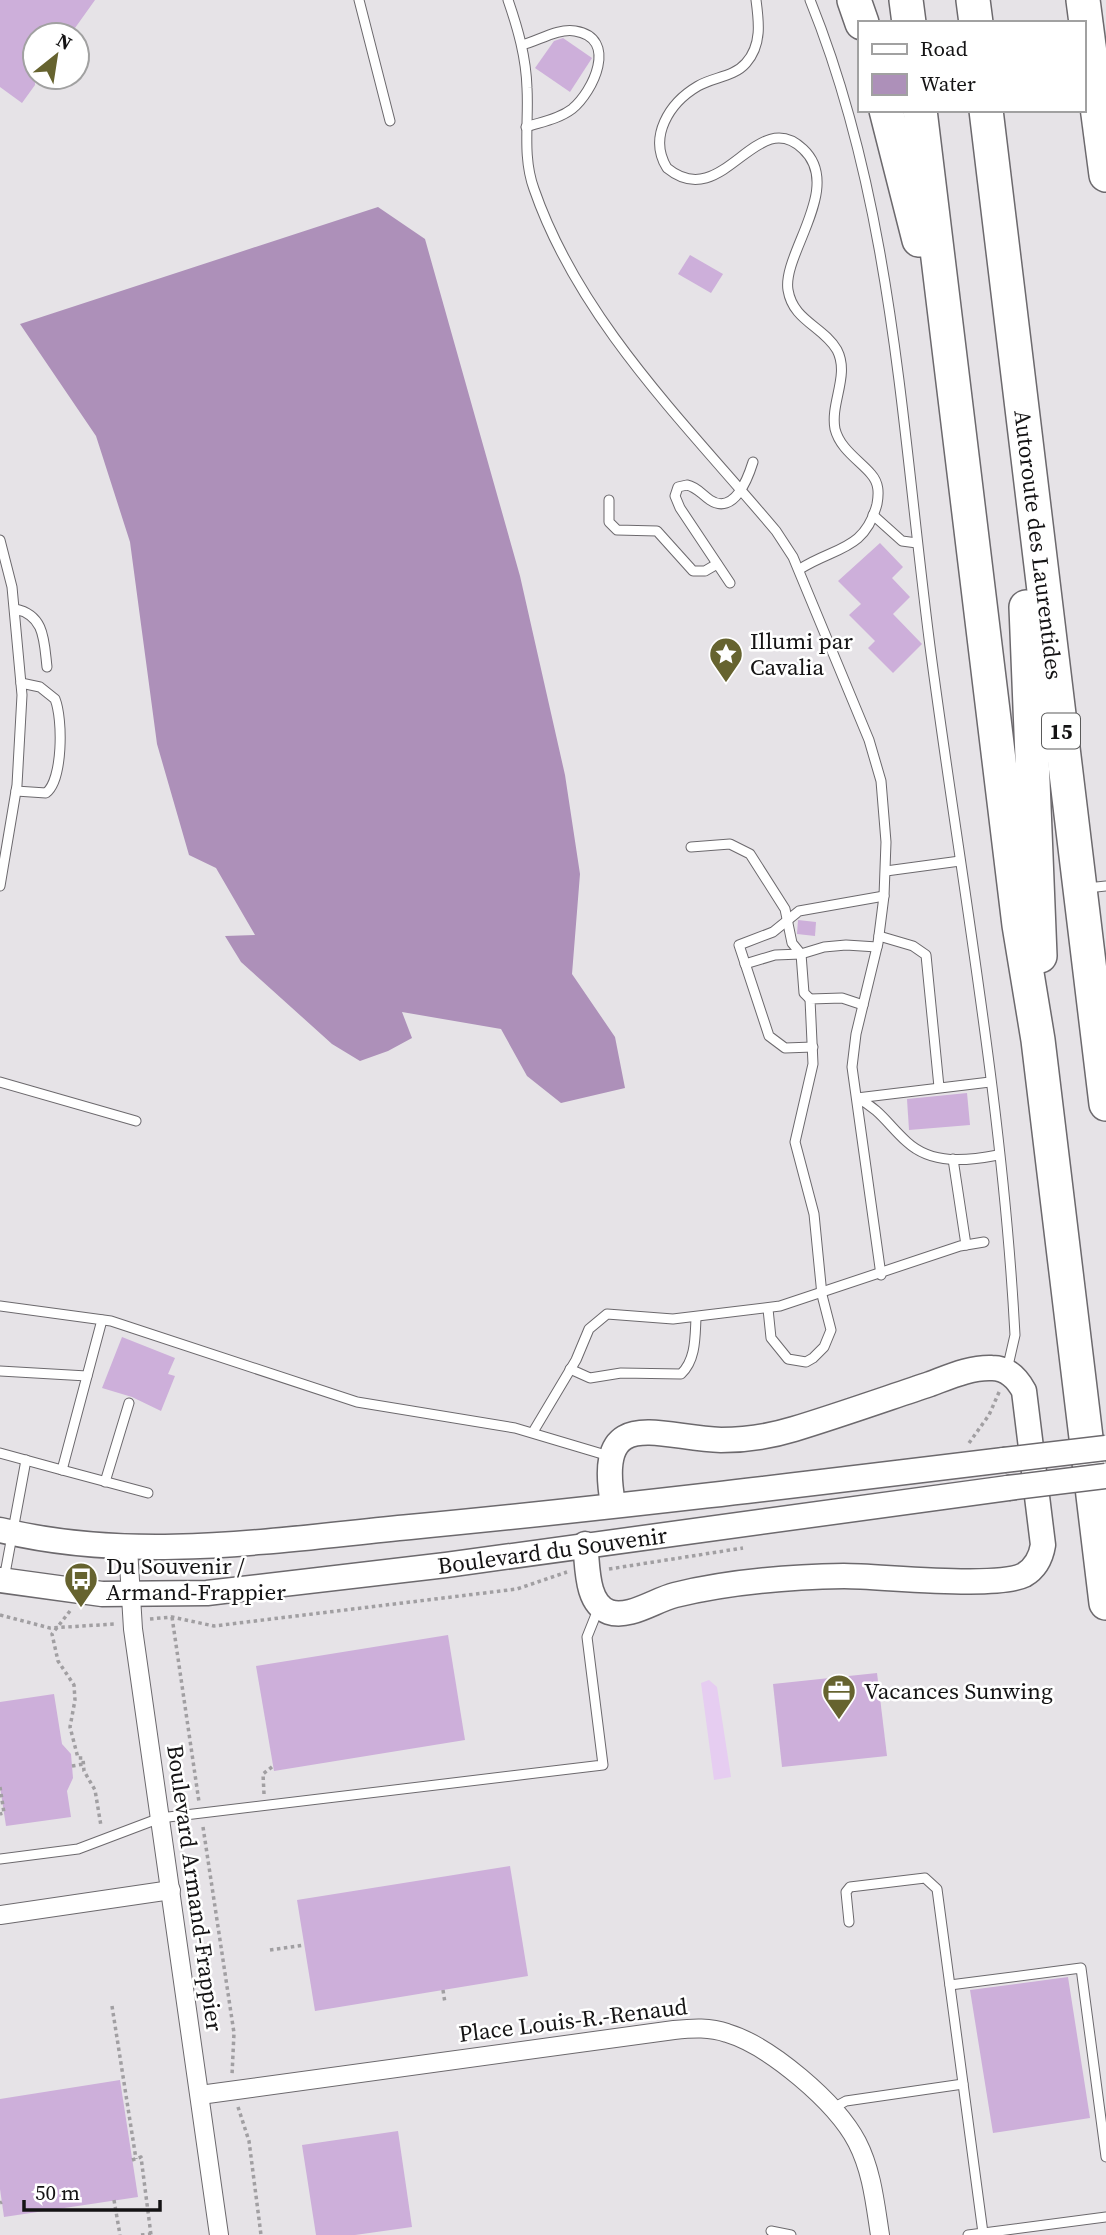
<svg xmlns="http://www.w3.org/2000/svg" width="1106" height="2235" font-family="'Source Serif 4',serif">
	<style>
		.green { fill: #e6cdf1 }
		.water { fill: #ad90b9 }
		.building { fill: #cdafda }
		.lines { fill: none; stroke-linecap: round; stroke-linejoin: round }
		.lane-casing { stroke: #6c696d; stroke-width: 11 }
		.street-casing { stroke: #6c696d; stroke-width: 20 }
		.secondary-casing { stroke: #6c696d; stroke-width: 27 }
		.highway-casing { stroke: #6c696d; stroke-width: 36 }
		.path { stroke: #a19fa2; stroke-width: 3.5; stroke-dasharray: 3.5 3.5; stroke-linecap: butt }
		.lane { stroke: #fff; stroke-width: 9 }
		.street { stroke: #fff; stroke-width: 18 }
		.secondary { stroke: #fff; stroke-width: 24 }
		.highway { stroke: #fff; stroke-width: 33 }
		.secondary-bridge-casing { stroke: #6c696d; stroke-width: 27; stroke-linecap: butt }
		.secondary-bridge { stroke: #fff; stroke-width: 24 }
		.labels { text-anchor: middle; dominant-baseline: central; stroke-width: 5; stroke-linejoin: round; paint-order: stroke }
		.shield { fill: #fff; stroke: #5a5a5a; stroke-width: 2 }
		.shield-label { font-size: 21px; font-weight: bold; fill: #141314 }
		.street-label { font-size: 23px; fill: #141314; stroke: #fff }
		.poi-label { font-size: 23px; fill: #141314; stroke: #fff; text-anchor: start }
	</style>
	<rect width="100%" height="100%" fill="#e6e3e7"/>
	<polygon class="green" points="709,1680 717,1687 731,1777 714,1780 701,1683"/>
	<polygon class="water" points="378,207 425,239 520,576 565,775 580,874 572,974 615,1037 625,1088 561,1103 527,1076 501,1029 402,1012 412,1038 388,1051 360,1061 332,1044 241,962 225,936 255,935 216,868 189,855 157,744 130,542 96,436 20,324"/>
	<g class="building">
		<polygon points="0,0 95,0 70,35 35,35 35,85 22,103 0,87"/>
		<polygon points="563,38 592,58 570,92 535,68 554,41"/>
		<polygon points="690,255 723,274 711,293 678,274"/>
		<polygon points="880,543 903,567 892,578 910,597 893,614 922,644 893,673 868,648 875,641 849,615 861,604 838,581"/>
		<polygon points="798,920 816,922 815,936 797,934"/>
		<polygon points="967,1093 970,1125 909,1130 907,1099"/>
		<polygon points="122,1337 175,1358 168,1374 175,1376 161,1411 132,1397 102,1388"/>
		<polygon points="448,1635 465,1740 274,1771 256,1666"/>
		<polygon points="877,1673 887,1756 782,1767 773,1684"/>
		<polygon points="54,1694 62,1744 71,1754 73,1778 67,1791 71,1817 6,1826 0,1787 0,1702"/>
		<polygon points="510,1866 528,1976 315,2011 297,1900"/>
		<polygon points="1068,1977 1090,2118 993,2133 970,1990"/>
		<polygon points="120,2080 138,2197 4,2217 0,2189 0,2099"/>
		<polygon points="398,2131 412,2227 355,2235 316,2235 302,2145"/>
	</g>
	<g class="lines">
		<g class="lane-casing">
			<g id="lane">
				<polyline points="359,0 390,121"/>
				<path d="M508 0C518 29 526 57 527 88 529 122 522 156 534 189 580 322 688 426 776 531L793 557 869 740 881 781 886 842 884 896 878 943 856 1034 852 1067 881 1275"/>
				<path d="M756 0C759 22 762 45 746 63 734 77 713 77 698 86 669 103 648 137 667 168 723 214 756 104 803 149 844 187 782 254 788 290 793 321 823 326 837 350 850 375 830 403 835 429 840 449 859 460 871 474 879 483 879 493 877 504 865 551 834 547 800 569"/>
				<path d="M810 0C894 207 902 435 931 654 961 880 1003 1107 1015 1335L1007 1370"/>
				<path d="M522 45C538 41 558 28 575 31 619 38 593 92 572 109 559 119 541 122 526 127"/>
				<polyline points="609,500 609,522 617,530 657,531 693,571 705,571 717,564"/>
				<polyline points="873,515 902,541 917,543"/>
				<polyline points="0,540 12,587 22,695 17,785 0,886"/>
				<path d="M730 583 680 508 675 496 678 487 687 485C697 487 701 494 710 500 734 516 748 478 753 462"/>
				<path d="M15 609C45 615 44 641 47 667"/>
				<path d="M16 791 46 793C63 780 63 719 55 699L40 687 21 683"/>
				<polyline points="691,847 730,844 750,854 785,909 792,943 801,954 804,993 810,999"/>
				<polyline points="886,871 960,861"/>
				<polyline points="1087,888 1106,886"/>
				<polyline points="879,936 913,946 926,955 939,1087"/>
				<polyline points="745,964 775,955 801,954 824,947 846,945 877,947"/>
				<polyline points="813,1047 785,1048 769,1036 739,945 773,932 799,911 884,896"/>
				<polyline points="0,1082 136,1121"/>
				<path d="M857 1098C880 1109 889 1126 907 1142 932 1165 967 1161 998 1155"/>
				<polyline points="857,1098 990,1082"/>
				<polyline points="953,1159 966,1245"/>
				<polyline points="0,1306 111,1321 357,1402 515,1428 609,1456"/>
				<polyline points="768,1309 771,1338 788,1359 806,1362 813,1358 824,1347 831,1330 822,1295 814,1214 795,1142 813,1064 810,999 842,998 863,1005"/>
				<path d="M570 1369 590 1378 621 1373 681 1374C696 1360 695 1337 696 1318"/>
				<polyline points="0,1371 87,1376"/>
				<polyline points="533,1432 576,1360 589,1329 607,1314 673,1319 780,1306 960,1246 984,1242"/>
				<polyline points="0,1453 62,1470 102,1320"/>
				<polyline points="62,1470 148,1493"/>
				<polyline points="105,1482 129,1403"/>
				<polyline points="4,1579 26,1460"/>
				<polyline points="0,1859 78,1849 160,1818 603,1765 587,1637 599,1607"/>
				<polyline points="849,1922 846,1892 850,1887 925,1878 937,1889 983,2233"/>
				<polyline points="950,1985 1081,1968 1106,2157"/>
				<polyline points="833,2108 846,2101 963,2084"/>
				<polyline points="771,2231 791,2235"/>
				<polyline points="968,2235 1106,2217"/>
			</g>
		</g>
		<g class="street-casing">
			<g id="street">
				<polyline points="128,1548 133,1629 219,2235"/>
				<polyline points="0,1915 171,1890"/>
				<path d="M200 2095 674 2030C693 2028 710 2027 727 2033 770 2046 836 2102 857 2142 872 2171 875 2203 880 2235"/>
			</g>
		</g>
		<g class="secondary-casing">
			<g id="secondary">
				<path d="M0 1530C135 1563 274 1540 410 1527 609 1508 807 1484 1004 1460"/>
				<path d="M585 1544C588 1564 585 1603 609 1612 629 1619 655 1600 675 1595 728 1582 789 1577 844 1576 882 1576 996 1589 1024 1575 1036 1568 1041 1557 1043 1545L1024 1391C1017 1378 1007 1368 992 1368 971 1367 949 1377 930 1384 885 1399 840 1415 794 1429 771 1436 745 1440 721 1440 658 1438 595 1403 613 1504"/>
				<path id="s1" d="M0 1580 102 1594 207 1593 446 1565 1008 1488"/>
			</g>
		</g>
		<g class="highway-casing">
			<g id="highway">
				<polyline points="854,0 862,23"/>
				<polyline points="906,0 909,23"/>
				<polyline points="973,0 976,23"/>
				<polyline points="1083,0 1106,175"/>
				<polyline points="886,110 919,240"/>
				<polyline points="920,110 1019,925 1038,1040 1106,1603"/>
				<path id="s2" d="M986 110 1106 1104"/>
				<polyline points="1026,607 1040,956"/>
			</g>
		</g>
		<g class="path">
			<polyline points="969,1443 989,1415 1000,1390"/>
			<polyline points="609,1569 743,1548"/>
			<polyline points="70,1611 52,1634 58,1661 74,1685 75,1700 70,1727 78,1758 83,1758 84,1771 95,1790 101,1826"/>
			<polyline points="0,1615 50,1628 115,1624"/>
			<polyline points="172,1617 199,1802"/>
			<polyline points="150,1619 172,1617 214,1626 517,1589 567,1572"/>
			<polyline points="72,1766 84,1764"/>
			<polyline points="0,1787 4,1813 0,1814"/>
			<polyline points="264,1794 263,1774 273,1766"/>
			<polyline points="203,1827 234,2033 232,2075"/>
			<polyline points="270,1950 304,1945"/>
			<polyline points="443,1990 445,2003"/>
			<polyline points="112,2006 136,2159"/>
			<polyline points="238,2107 249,2141 261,2235"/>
			<polyline points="132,2160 141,2157 151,2235"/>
			<polyline points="114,2200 120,2235"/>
			<polyline points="0,2203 2,2202"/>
			<polyline points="141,2235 151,2234"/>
		</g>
		<use href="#lane" class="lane"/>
		<use href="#street" class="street"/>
		<use href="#secondary" class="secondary"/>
		<use href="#highway" class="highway"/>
		<g class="secondary-bridge-casing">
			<g id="secondary-bridge">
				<polyline points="1004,1460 1106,1448"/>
				<polyline points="1008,1488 1106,1476"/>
			</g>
		</g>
		<use href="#secondary-bridge" class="secondary-bridge"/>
	</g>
	<defs>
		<g id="sight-pin" transform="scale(1.75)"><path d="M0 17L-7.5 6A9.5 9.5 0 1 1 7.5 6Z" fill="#66632f" stroke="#fff"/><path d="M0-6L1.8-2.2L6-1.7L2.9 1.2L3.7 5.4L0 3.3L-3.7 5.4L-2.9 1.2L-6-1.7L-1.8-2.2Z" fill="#fff"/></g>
		<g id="bus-pin" transform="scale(1.75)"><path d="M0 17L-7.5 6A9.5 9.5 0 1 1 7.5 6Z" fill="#66632f" stroke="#fff"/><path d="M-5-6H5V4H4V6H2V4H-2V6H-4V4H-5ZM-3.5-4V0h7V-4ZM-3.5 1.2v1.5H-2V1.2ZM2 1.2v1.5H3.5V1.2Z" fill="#fff"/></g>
		<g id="office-pin" transform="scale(1.75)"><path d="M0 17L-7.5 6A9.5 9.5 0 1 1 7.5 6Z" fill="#66632f" stroke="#fff"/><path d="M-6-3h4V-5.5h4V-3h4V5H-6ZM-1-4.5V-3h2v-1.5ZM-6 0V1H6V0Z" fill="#fff"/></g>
	</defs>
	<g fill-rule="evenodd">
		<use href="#sight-pin" x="726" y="654"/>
		<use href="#bus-pin" x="81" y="1579"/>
		<use href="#office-pin" x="839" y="1691"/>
	</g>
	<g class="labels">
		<rect class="shield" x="1042" y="713.5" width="38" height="35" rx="5"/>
		<g class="shield-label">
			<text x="1061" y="731">15</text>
		</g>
		<g class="street-label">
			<text stroke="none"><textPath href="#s2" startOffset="438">Autoroute des Laurentides</textPath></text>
			<text stroke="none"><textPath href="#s1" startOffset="556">Boulevard du Souvenir</textPath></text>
			<text transform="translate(195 1888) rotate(82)">Boulevard Armand-Frappier</text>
			<text transform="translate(573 2020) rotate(-7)">Place Louis-R.-Renaud</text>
		</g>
		<g class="poi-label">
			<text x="750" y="641">Illumi par<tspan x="750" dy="26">Cavalia</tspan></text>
			<text x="106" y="1566">Du Souvenir /<tspan x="106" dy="26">Armand-Frappier</tspan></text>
			<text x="864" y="1691">Vacances Sunwing</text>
		</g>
	</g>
	<rect x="858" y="21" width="228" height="91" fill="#ffffff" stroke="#a1a1a1" stroke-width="2"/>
	<rect x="872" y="44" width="35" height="10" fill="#ffffff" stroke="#a1a1a1" stroke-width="2"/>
	<text x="920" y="56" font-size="21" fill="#141314">Road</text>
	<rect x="872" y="74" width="35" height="21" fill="#ad90b9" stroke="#a1a1a1" stroke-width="2"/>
	<text x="920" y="91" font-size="21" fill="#141314">Water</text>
	<g transform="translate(56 56) rotate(30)"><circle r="33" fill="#ffffff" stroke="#a1a1a1" stroke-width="2"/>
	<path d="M0-5L12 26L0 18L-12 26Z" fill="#66632f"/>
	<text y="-10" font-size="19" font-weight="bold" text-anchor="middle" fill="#141314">N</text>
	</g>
	<path d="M24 2200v10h136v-10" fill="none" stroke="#141314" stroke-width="3.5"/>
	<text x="35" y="2200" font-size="21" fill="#141314" stroke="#ffffff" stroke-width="5" paint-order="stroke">50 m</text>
</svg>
